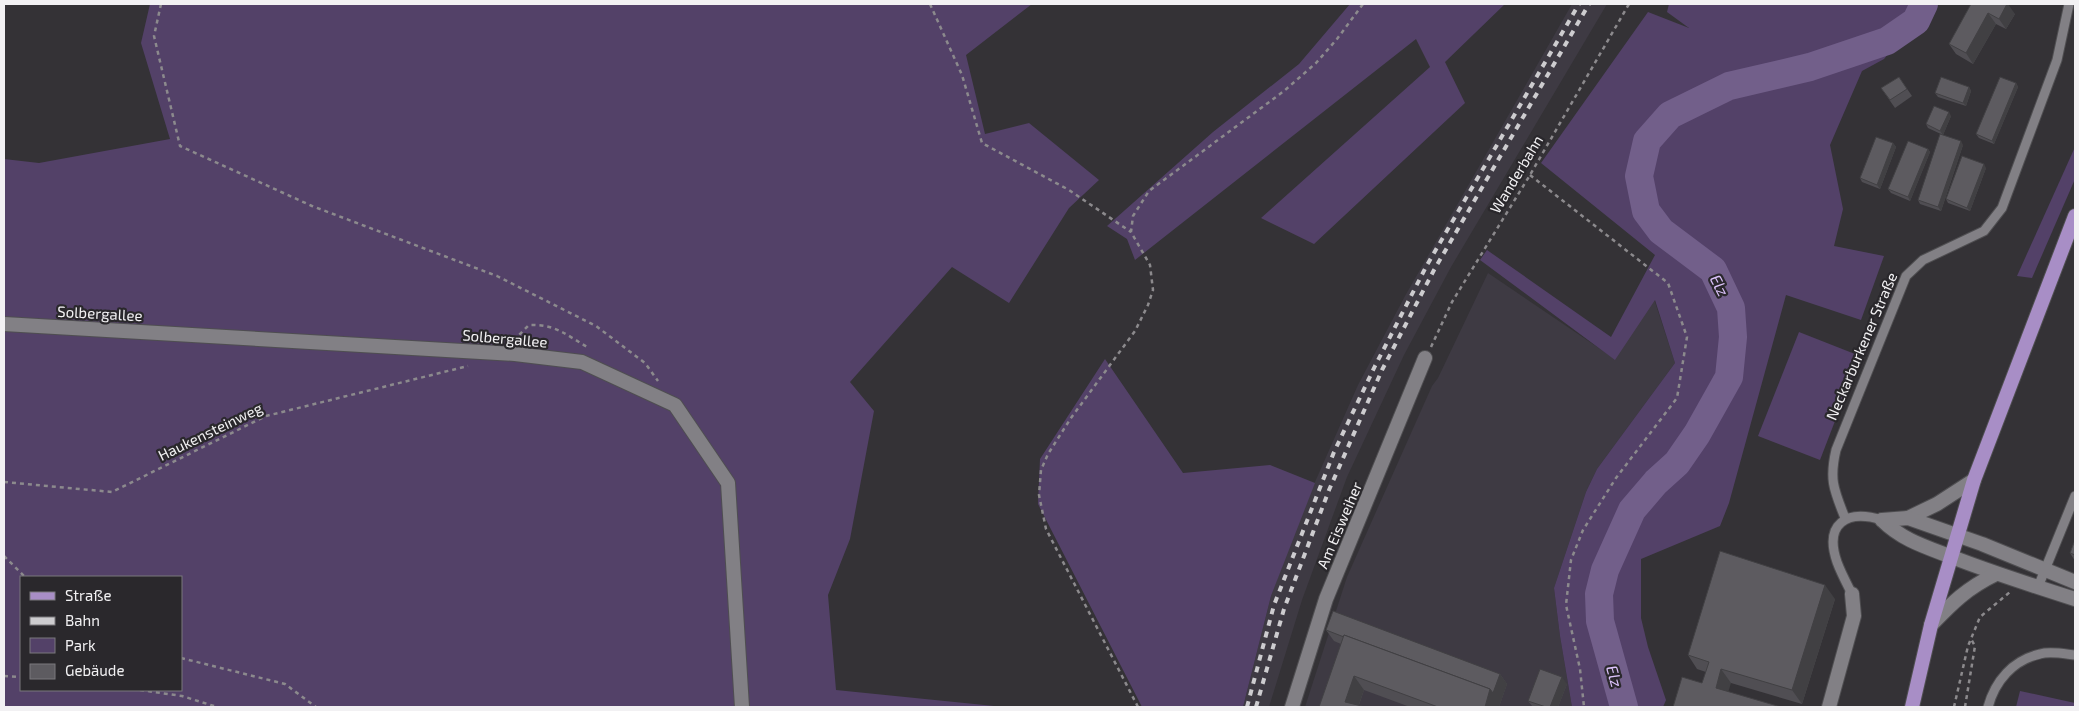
<svg xmlns="http://www.w3.org/2000/svg" width="2079" height="711" font-family="'Exo 2',sans-serif">
	<style>
		.built { fill: #3e3a43 }
		.green { fill: #534168; fill-rule: evenodd }
		.lines { fill: none; stroke-linecap: round; stroke-linejoin: round }
		.river { stroke: #725f8a; stroke-width: 28 }
		.service-casing { stroke: #4f4e51; stroke-width: 11 }
		.minor-casing { stroke: #4f4e51; stroke-width: 16 }
		.tertiary-casing { stroke: #4f4e51; stroke-width: 16 }
		.primary-casing { stroke: #4f4e51; stroke-width: 16 }
		.path { stroke: #8c8a8d; stroke-width: 2.5; stroke-dasharray: 4 4; stroke-linecap: butt }
		.service { stroke: #828085; stroke-width: 9 }
		.minor { stroke: #828085; stroke-width: 14 }
		.tertiary { stroke: #828085; stroke-width: 14 }
		.primary { stroke: #a88ec6; stroke-width: 14 }
		.rail { stroke: #cdcccf; stroke-width: 4; stroke-dasharray: 6 6; stroke-linecap: butt }
		.wall { fill: #504e53 }
		.shaded-wall { fill: #414043 }
		.building { fill: #5d5b60; stroke: #414043 }
		.labels { text-anchor: middle; dominant-baseline: central; stroke-width: 4.5; stroke-linejoin: round; paint-order: stroke }
		.street-label { font-size: 15px; fill: #f2f1f3; stroke: #2a282c }
		.water-label { font-size: 16px; font-style: italic; fill: #dcc3fb; stroke: #2a282c }
	</style>
	<rect width="100%" height="100%" fill="#343236"/>
	<g class="built">
		<polygon points="1572,4 1607,4 1451,267 1404,355 1347,477 1302,600 1269,707 1243,707 1271,596 1303,509 1358,385 1405,296"/>
		<polygon points="1488,273 1615,359 1654,299 1675,363 1597,469 1586,492 1554,588 1560,636 1572,707 1305,707 1347,577 1432,386 1438,378"/>
	</g>
	<g class="green">
		<path d="M150 4H1032L966 55 985 134 1029 123 1099 180 1069 208 1009 303 952 267 850 382 874 411 850 539 828 595 836 690 1004 707H4V159L39 163 170 139 141 43ZM21 577H181V690H21Z"/>
		<polygon points="1350,4 1505,4 1445,62 1465,103 1314,244 1261,218 1430,67 1416,39 1135,260 1127,239 1107,226 1213,132 1299,64"/>
		<polygon points="1669,4 1928,4 1884,59 1862,71 1830,145 1843,209 1834,246 1884,256 1861,320 1786,295 1729,503 1720,526 1641,559 1641,618 1648,647 1666,700 1663,707 1572,707 1560,636 1554,588 1586,492 1597,469 1675,363 1655,300 1615,360 1480,260 1487,250 1611,337 1655,255 1541,163 1648,12 1689,28 1667,12"/>
		<polygon points="2075,147 2075,179 2032,278 2017,276"/>
		<polygon points="1799,332 1860,356 1820,460 1758,436"/>
		<polygon points="1105,359 1183,473 1270,465 1315,483 1271,596 1243,707 1142,707 1038,504 1040,459"/>
		<polygon points="2020,691 2075,703 2075,707 2016,707"/>
	</g>
	<g class="lines">
		<polyline class="river" points="1624,707 1600,621 1599,594 1605,570 1632,510 1656,482 1677,463 1697,434 1729,377 1733,337 1731,308 1713,270 1661,231 1646,211 1639,176 1647,141 1670,115 1729,86 1810,67 1887,41 1916,21 1924,4"/>
		<g class="service-casing">
			<g id="service">
				<path d="M1845 518C1834 490 1829 480 1836 450L1906 276 1923 260 1984 231 2002 208 2057 60 2069 4"/>
				<polyline points="2038,587 2075,496"/>
				<path d="M1852 594C1847 584 1841 573 1837 562 1824 524 1846 509 1882 520"/>
				<path d="M1988 707C1995 681 2013 660 2040 654 2050 651 2065 654 2075 655"/>
			</g>
		</g>
		<g class="minor-casing">
			<g id="minor">
				<polyline points="1908,518 1937,504 1974,480"/>
				<path d="M1882 520C1902 540 1926 547 1952 557 1993 573 2034 586 2075 599"/>
				<polyline points="1882,520 1908,518 1982,544 2075,582"/>
				<path d="M1931 625C1952 603 1967 588 1996 574"/>
				<polyline points="1292,707 1326,599 1425,358"/>
				<polyline points="1829,707 1854,616 1852,594"/>
			</g>
		</g>
		<g class="tertiary-casing">
			<polyline id="tertiary" points="4,324 515,354 582,362 675,405 728,483 742,707"/>
		</g>
		<g class="primary-casing">
			<polyline id="primary" points="1912,707 1931,625 1974,480 2075,216"/>
		</g>
		<g class="path">
			<polyline points="161,4 154,36 180,146 312,206 497,276 596,326 645,363 658,381"/>
			<polyline points="930,4 962,75 982,143 1069,190 1131,232"/>
			<polyline points="1530,175 1668,283 1687,337 1677,398 1616,478 1583,530 1571,560 1566,605 1580,669 1584,707"/>
			<path d="M517 342 518 336 529 325C556 324 566 335 589 348"/>
			<polyline points="1431,347 1452,302 1530,175 1629,4"/>
			<polyline points="4,482 112,492 266,416 468,366"/>
			<polyline points="4,556 25,577"/>
			<polyline points="181,658 285,684 316,707"/>
			<polyline points="4,676 21,677"/>
			<polyline points="140,690 182,696 217,707"/>
			<polyline points="1138,707 1046,529 1039,495 1041,470 1048,454 1071,418 1135,331 1148,305 1153,290 1150,265 1131,232 1133,216 1149,191 1284,91 1316,63 1337,39 1363,4"/>
			<polyline points="1954,707 1968,646 1980,617 2010,592"/>
			<polyline points="1965,707 1975,646 1971,639"/>
		</g>
		<use href="#service" class="service"/>
		<use href="#minor" class="minor"/>
		<use href="#tertiary" class="tertiary"/>
		<use href="#primary" class="primary"/>
		<g class="rail">
			<polyline points="1247,707 1274,605 1334,452 1375,366 1427,265 1579,4"/>
			<polyline points="1256,707 1284,609 1329,490 1382,370 1434,270 1589,4"/>
		</g>
	</g>
	<g class="wall">
		<polygon points="1971,4 2015,14 2006,29 1996,24 1973,64 1956,54 1949,44"/>
		<polygon points="1899,77 1912,96 1895,108 1881,88"/>
		<polygon points="2016,83 2018,87 1994,144 1979,138 1976,134"/>
		<polygon points="1969,87 1971,91 1966,106 1938,97 1935,93"/>
		<polygon points="1951,116 1943,135 1928,128 1926,124"/>
		<polygon points="1893,143 1896,147 1880,189 1862,182 1860,178"/>
		<polygon points="1963,145 1941,211 1920,204 1918,200"/>
		<polygon points="1928,149 1930,152 1910,201 1891,193 1888,189"/>
		<polygon points="1986,168 1970,211 1948,203 1946,199"/>
		<polygon points="2075,540 2075,561 2070,553"/>
		<polygon points="1835,599 1802,704 1731,683 1673,707 1702,683 1706,672 1697,669 1688,655"/>
		<polygon points="1326,630 1500,674 1507,684 1499,707 1410,707 1364,690 1359,705 1319,707 1341,644 1334,641"/>
		<polygon points="1567,684 1558,707 1533,707 1528,701"/>
	</g>
	<g class="shaded-wall">
		<polygon points="2007,4 2008,4 2015,14 2006,29 1999,19"/>
		<polygon points="1988,13 1996,24 1973,64 1966,53"/>
		<polygon points="2016,83 2018,87 1994,144 1992,141"/>
		<polygon points="1969,87 1971,91 1966,106 1963,103"/>
		<polygon points="1949,112 1951,116 1943,135 1940,131"/>
		<polygon points="1961,141 1963,145 1941,211 1938,207"/>
		<polygon points="1893,143 1896,147 1880,189 1877,185"/>
		<polygon points="1928,149 1930,152 1910,201 1908,197"/>
		<polygon points="1984,164 1986,168 1970,211 1967,208"/>
		<polygon points="1825,585 1835,599 1802,704 1792,690"/>
		<polygon points="1721,669 1731,683 1725,702 1716,688"/>
		<polygon points="1500,674 1507,684 1499,707 1485,707 1490,689"/>
		<polygon points="1354,676 1364,690 1358,707 1345,702"/>
		<polygon points="1562,677 1567,684 1558,707 1550,707"/>
	</g>
	<g class="building">
		<polygon points="1971,4 2007,4 1999,19 1988,13 1966,53 1949,44"/>
		<polygon points="1899,77 1907,89 1890,100 1881,88"/>
		<polygon points="1941,77 1969,87 1963,103 1935,93"/>
		<polygon points="2000,77 2016,83 1992,141 1976,134"/>
		<polygon points="1934,106 1949,112 1940,131 1926,124"/>
		<polygon points="1940,134 1961,141 1938,207 1918,200"/>
		<polygon points="1876,137 1893,143 1877,185 1860,178"/>
		<polygon points="1908,141 1928,149 1908,197 1888,189"/>
		<polygon points="1962,156 1984,164 1967,208 1946,199"/>
		<polygon points="2075,540 2075,555 2070,553"/>
		<polygon points="1720,551 1825,585 1792,690 1721,669 1716,688 1781,707 1673,707 1682,677 1702,683 1709,662 1688,655"/>
		<polygon points="1333,611 1500,674 1493,693 1490,689 1344,635 1344,637 1326,630"/>
		<polygon points="1344,635 1490,689 1485,707 1438,707 1354,676 1345,702 1366,707 1319,707"/>
		<polygon points="1540,669 1562,677 1550,707 1546,707 1528,701"/>
	</g>
	<g class="labels">
		<g class="street-label">
			<text transform="translate(1516 174) rotate(-59)">Wanderbahn</text>
			<text transform="translate(100 313) rotate(3)">Solbergallee</text>
			<text transform="translate(505 338) rotate(5)">Solbergallee</text>
			<text transform="translate(1861 346) rotate(-67)">Neckarburkener Straße</text>
			<text transform="translate(210 431) rotate(-26)">Haukensteinweg</text>
			<text transform="translate(1339 525) rotate(-67)">Am Eisweiher</text>
		</g>
		<g class="water-label">
			<text transform="translate(1720 285) rotate(62)">Elz</text>
			<text transform="translate(1615 676) rotate(74)">Elz</text>
		</g>
	</g>
	<rect width="2079" height="711" fill="none" stroke="#f2f1f3" stroke-width="10"/>
	<rect x="20" y="576" width="162" height="115" fill="#2a282c" stroke="#7a787c"/>
	<rect x="30" y="592" width="25" height="8" fill="#a88ec6" stroke="#7a787c"/>
	<text x="65" y="601" font-size="15" fill="#f2f1f3">Straße</text>
	<rect x="30" y="617" width="25" height="8" fill="#cdcccf" stroke="#7a787c"/>
	<text x="65" y="626" font-size="15" fill="#f2f1f3">Bahn</text>
	<rect x="30" y="638" width="25" height="15" fill="#534168" stroke="#7a787c"/>
	<text x="65" y="651" font-size="15" fill="#f2f1f3">Park</text>
	<rect x="30" y="664" width="25" height="15" fill="#5d5b60" stroke="#7a787c"/>
	<text x="65" y="676" font-size="15" fill="#f2f1f3">Gebäude</text>
</svg>
